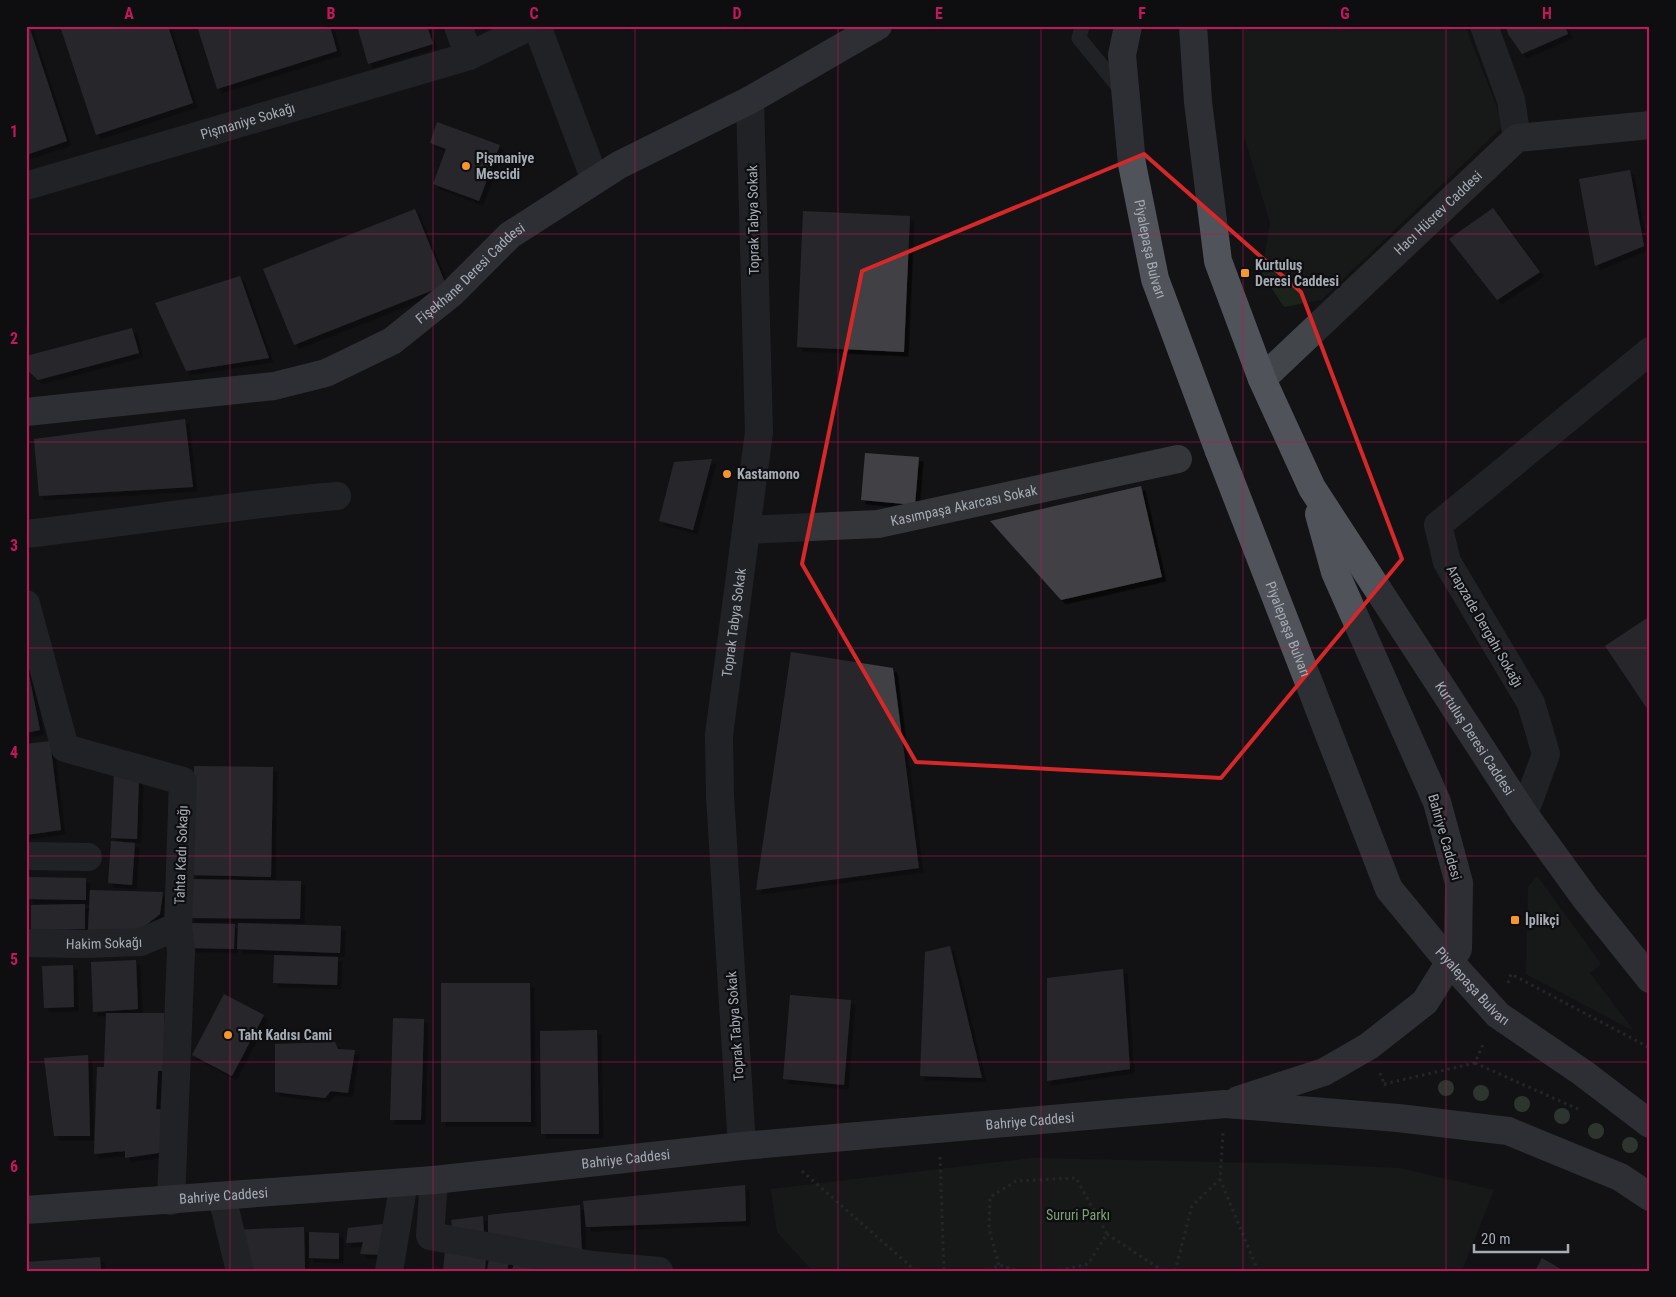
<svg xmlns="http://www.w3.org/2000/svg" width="1676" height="1297" font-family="'Roboto Condensed',sans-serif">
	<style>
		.green { fill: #1b231b }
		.building { fill: #3f4145; filter: url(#shadow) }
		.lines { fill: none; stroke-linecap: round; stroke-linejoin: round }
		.path { stroke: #3a3d41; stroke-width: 3; stroke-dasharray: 2.5 4; stroke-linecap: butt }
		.lane { stroke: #34363a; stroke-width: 15 }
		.street { stroke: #34363a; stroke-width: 28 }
		.secondary { stroke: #42454a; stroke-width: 28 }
		.primary { stroke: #505359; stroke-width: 28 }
		.primary-bridge { stroke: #505359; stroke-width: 28 }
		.tree { fill: #4e614d }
		.marked { fill: none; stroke: #d62828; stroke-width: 4; stroke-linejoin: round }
		.grid { fill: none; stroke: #c2185b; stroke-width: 1; stroke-opacity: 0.55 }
		.poi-dot { fill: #f4972c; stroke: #0e0e10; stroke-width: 2 }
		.labels { text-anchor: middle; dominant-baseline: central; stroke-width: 4.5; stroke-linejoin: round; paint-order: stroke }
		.street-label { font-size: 14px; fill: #a5acb5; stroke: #0e0e10 }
		.poi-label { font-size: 14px; font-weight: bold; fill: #a5acb5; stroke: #0e0e10; text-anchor: start }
		.park-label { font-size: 14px; fill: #7ea17b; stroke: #0e0e10 }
		.neatline { fill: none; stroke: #c2185b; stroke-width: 2 }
		.grid-label { font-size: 16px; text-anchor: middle; font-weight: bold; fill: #c2185b }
	</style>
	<defs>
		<filter id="shadow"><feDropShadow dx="4.5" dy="4.5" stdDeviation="0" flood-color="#0009"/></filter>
	</defs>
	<rect width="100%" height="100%" fill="#131315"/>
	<g class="green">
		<polygon points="1244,26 1465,26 1504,125 1321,300 1284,307 1262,274 1270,223 1244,135"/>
		<polygon points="1537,876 1601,964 1590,973 1634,1031 1526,974 1528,887"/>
		<polygon points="1032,1158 1307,1164 1399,1168 1494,1190 1462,1271 813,1271 777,1232 771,1189"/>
	</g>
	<g class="building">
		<polygon points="26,26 29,26 67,141 26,155"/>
		<polygon points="60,26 168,26 193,103 96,135"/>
		<polygon points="197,26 330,26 337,51 217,89"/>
		<polygon points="357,26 427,26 433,44 368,64"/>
		<polygon points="1506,26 1565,26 1568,34 1522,54 1508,34"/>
		<polygon points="437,122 500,145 479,201 433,184 446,149 430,143"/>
		<polygon points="1630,170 1644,246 1595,266 1579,179"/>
		<polygon points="1493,208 1540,272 1497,300 1449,239"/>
		<polygon points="415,209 446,285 294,345 263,269"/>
		<polygon points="803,211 910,216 904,352 797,347"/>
		<polygon points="240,276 269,358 186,371 155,303"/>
		<polygon points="132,328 139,353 38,380 26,369 26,356"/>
		<polygon points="185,419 193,487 39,496 34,439"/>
		<polygon points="865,453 919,457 915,505 861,500"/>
		<polygon points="712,459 693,530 659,521 674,462"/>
		<polygon points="1141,486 1162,577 1061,600 990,521"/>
		<polygon points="1650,616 1650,713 1605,646"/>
		<polygon points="791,652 893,668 919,868 756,890"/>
		<polygon points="27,665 40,730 26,733 26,666"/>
		<polygon points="50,741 61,830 26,835 26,744"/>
		<polygon points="194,766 273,767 271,877 192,875"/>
		<polygon points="114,773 139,774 137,839 111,838"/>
		<polygon points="111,841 135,843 132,885 108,883"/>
		<polygon points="29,877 86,878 86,900 28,899"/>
		<polygon points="191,879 301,881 300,919 190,918"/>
		<polygon points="90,890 163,892 160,914 141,929 88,930"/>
		<polygon points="85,904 85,929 31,930 31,905"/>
		<polygon points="191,923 235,924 234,949 191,948"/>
		<polygon points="238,923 341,926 340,953 237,949"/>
		<polygon points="950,946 982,1078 920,1076 925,952"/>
		<polygon points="274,955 338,957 337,985 273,983"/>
		<polygon points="136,960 138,1009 93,1012 91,962"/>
		<polygon points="73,965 74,1007 44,1008 42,966"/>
		<polygon points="1123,969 1130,1069 1047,1081 1047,978"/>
		<polygon points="441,983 530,983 531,1122 441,1122"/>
		<polygon points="224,994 264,1015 232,1076 192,1055"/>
		<polygon points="790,995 851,1000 844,1085 783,1079"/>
		<polygon points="106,1013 164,1013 164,1071 158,1071 156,1109 167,1110 165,1152 125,1158 125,1151 94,1154 97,1067 104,1067"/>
		<polygon points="393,1018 424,1019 421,1120 390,1120"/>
		<polygon points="597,1030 599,1134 541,1134 540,1031"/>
		<polygon points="335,1042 338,1049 355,1050 348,1093 331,1091 325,1098 275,1092 275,1044"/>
		<polygon points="88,1055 90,1136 54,1136 44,1058"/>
		<polygon points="745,1185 746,1221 586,1227 583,1201"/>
		<polygon points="580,1205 582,1258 488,1241 488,1215"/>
		<polygon points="483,1216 484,1236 453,1232 451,1220"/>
		<polygon points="384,1224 383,1255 360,1254 363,1242 346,1243 348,1228"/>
		<polygon points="304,1227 305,1271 231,1271 230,1230"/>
		<polygon points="309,1232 339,1233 339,1259 309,1258"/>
		<polygon points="445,1251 486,1256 485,1271 443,1271"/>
		<polygon points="100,1257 101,1271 26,1271 26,1262"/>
		<polygon points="489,1258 509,1261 507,1271 487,1271"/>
		<polygon points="1542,1258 1564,1271 1535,1271"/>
		<polygon points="514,1262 548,1271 512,1271"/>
	</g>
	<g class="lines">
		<g class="path">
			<polyline points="1508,983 1511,974 1650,1048"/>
			<polyline points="1475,1063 1580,1110"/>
			<polyline points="1380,1073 1385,1086"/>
			<polyline points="1384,1084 1475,1063 1484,1042"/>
			<polyline points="940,1157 944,1271"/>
			<polyline points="802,1171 916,1271"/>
			<polyline points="1220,1179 1258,1271"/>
			<polyline points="1107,1234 1163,1271"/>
			<polyline points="999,1265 989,1229 990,1197 1016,1181 1076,1178 1107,1234 1088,1264 1057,1271"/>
			<polyline points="989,1271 999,1265 1018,1271"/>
			<polyline points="1175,1271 1192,1206 1220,1179 1223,1133"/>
		</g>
		<polyline class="lane" points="1082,26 1079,38 1122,91"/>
		<g class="street">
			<polyline points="458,26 469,56"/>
			<polyline points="537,26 595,180"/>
			<polyline points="1484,26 1511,100 1517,138"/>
			<path id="s1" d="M26 186 469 56 531 26"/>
			<path id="s2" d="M746 530 878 524 1178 459"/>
			<path d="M26 534C130 522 233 505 337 496"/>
			<polyline points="26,604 65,748 183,781 178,926 181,951 171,1201"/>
			<polyline points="1524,814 1546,754 1531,703 1447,562 1438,525 1650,351"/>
			<polyline points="26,856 88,857"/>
			<path id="s3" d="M26 943 83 944 141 942 178 926"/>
			<path id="s4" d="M742 1146 720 796 719 735 759 432 750 100"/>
			<polyline points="434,1180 430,1236 592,1265 659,1271"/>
			<polyline points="222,1197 240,1271"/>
			<polyline points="389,1271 404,1182"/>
		</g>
		<path class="secondary" id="s5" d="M1262 379 1517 138 1650 125"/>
		<g class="primary">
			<path id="s6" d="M1128 26 1122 55 1132 164 1155 279 1219 451"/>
			<path id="s7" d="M1193 26 1198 102 1218 261 1262 379 1312 488 1524 814 1585 898 1650 979"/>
			<path id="s8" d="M26 412 274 386 326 373 392 341 452 293 510 235 619 165 750 100 878 26"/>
			<polyline points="1238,1100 1324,1072 1369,1046 1425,1002 1458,949 1459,883 1437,802 1335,572 1319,514"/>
			<path id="s9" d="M26 1210 434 1180 742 1146 1225 1104 1398 1118 1508 1131 1620 1177 1650 1197"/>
		</g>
		<path class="primary-bridge" id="s10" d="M1219 451 1389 889 1440 951 1498 1015 1583 1073 1650 1124"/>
	</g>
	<g class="tree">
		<circle cx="1446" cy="1088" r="8"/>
		<circle cx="1481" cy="1093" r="8"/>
		<circle cx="1522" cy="1104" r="8"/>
		<circle cx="1562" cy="1116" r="8"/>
		<circle cx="1596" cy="1131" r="8"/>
		<circle cx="1630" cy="1145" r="8"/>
	</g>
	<path d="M0 0H1676V1297H0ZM1144 154 1301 292 1402 559 1221 778 916 762 802 564 862 271Z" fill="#131315" fill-opacity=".55" fill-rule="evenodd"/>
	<path class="marked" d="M1144 154 1301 292 1402 559 1221 778 916 762 802 564 862 271Z"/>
	<path class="grid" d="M230 26V1271M433 26V1271M635 26V1271M838 26V1271M1041 26V1271M1243 26V1271M1446 26V1271M26 234H1650M26 442H1650M26 648H1650M26 856H1650M26 1062H1650"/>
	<g class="poi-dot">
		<circle cx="466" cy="166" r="5"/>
		<rect x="1240" y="268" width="10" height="10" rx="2.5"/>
		<circle cx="727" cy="474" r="5"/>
		<rect x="1510" y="915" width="10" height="10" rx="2.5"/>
		<circle cx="228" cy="1035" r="5"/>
	</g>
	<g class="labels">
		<g class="street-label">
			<text stroke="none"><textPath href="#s1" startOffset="231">Pişmaniye Sokağı</textPath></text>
			<text stroke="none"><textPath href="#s5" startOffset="242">Hacı Hüsrev Caddesi</textPath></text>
			<text transform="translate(753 220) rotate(-91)">Toprak Tabya Sokak</text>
			<text stroke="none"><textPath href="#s6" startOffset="226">Piyalepaşa Bulvarı</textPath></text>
			<text stroke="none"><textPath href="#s8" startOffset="480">Fişekhane Deresi Caddesi</textPath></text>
			<text stroke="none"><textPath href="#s2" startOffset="220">Kasımpaşa Akarcası Sokak</textPath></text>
			<text stroke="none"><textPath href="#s4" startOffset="525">Toprak Tabya Sokak</textPath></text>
			<text transform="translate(1485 626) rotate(60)">Arapzade Dergahı Sokağı</text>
			<text stroke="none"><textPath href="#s10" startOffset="191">Piyalepaşa Bulvarı</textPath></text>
			<text stroke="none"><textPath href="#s7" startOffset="781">Kurtuluş Deresi Caddesi</textPath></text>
			<text transform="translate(1445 837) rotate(74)">Bahriye Caddesi</text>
			<text transform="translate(181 855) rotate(-88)">Tahta Kadı Sokağı</text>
			<text stroke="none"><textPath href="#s3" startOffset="78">Hakim Sokağı</textPath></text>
			<text stroke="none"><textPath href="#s10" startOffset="598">Piyalepaşa Bulvarı</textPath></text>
			<text transform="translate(735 1026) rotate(-94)">Toprak Tabya Sokak</text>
			<text stroke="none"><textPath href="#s9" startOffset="1008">Bahriye Caddesi</textPath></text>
			<text stroke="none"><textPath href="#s9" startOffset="602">Bahriye Caddesi</textPath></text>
			<text stroke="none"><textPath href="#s9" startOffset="198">Bahriye Caddesi</textPath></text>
		</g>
		<g class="poi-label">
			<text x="476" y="158">Pişmaniye<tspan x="476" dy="16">Mescidi</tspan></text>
			<text x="1255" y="265">Kurtuluş<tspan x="1255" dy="16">Deresi Caddesi</tspan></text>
			<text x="737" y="474">Kastamono</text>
			<text x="1525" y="920">İplikçi</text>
			<text x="238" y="1035">Taht Kadısı Cami</text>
		</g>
		<g class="park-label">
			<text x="1078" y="1215">Sururi Parkı</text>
		</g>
	</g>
	<rect width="1676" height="1297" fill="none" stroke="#0e0e10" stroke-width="55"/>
	<path d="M1474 1244v8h94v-8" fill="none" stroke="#a5acb5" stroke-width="2.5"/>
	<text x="1481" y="1244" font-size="15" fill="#a5acb5" stroke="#0e0e10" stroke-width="4" paint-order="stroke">20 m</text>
	<rect x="28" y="28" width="1620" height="1242" class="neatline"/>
	<g class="grid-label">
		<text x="129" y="19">A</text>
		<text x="331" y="19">B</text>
		<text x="534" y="19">C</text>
		<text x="737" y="19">D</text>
		<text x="939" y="19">E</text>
		<text x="1142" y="19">F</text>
		<text x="1345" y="19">G</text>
		<text x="1547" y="19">H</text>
		<text x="14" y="137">1</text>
		<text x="14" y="344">2</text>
		<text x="14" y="551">3</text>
		<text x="14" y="758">4</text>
		<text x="14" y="965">5</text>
		<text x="14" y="1172">6</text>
	</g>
</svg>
